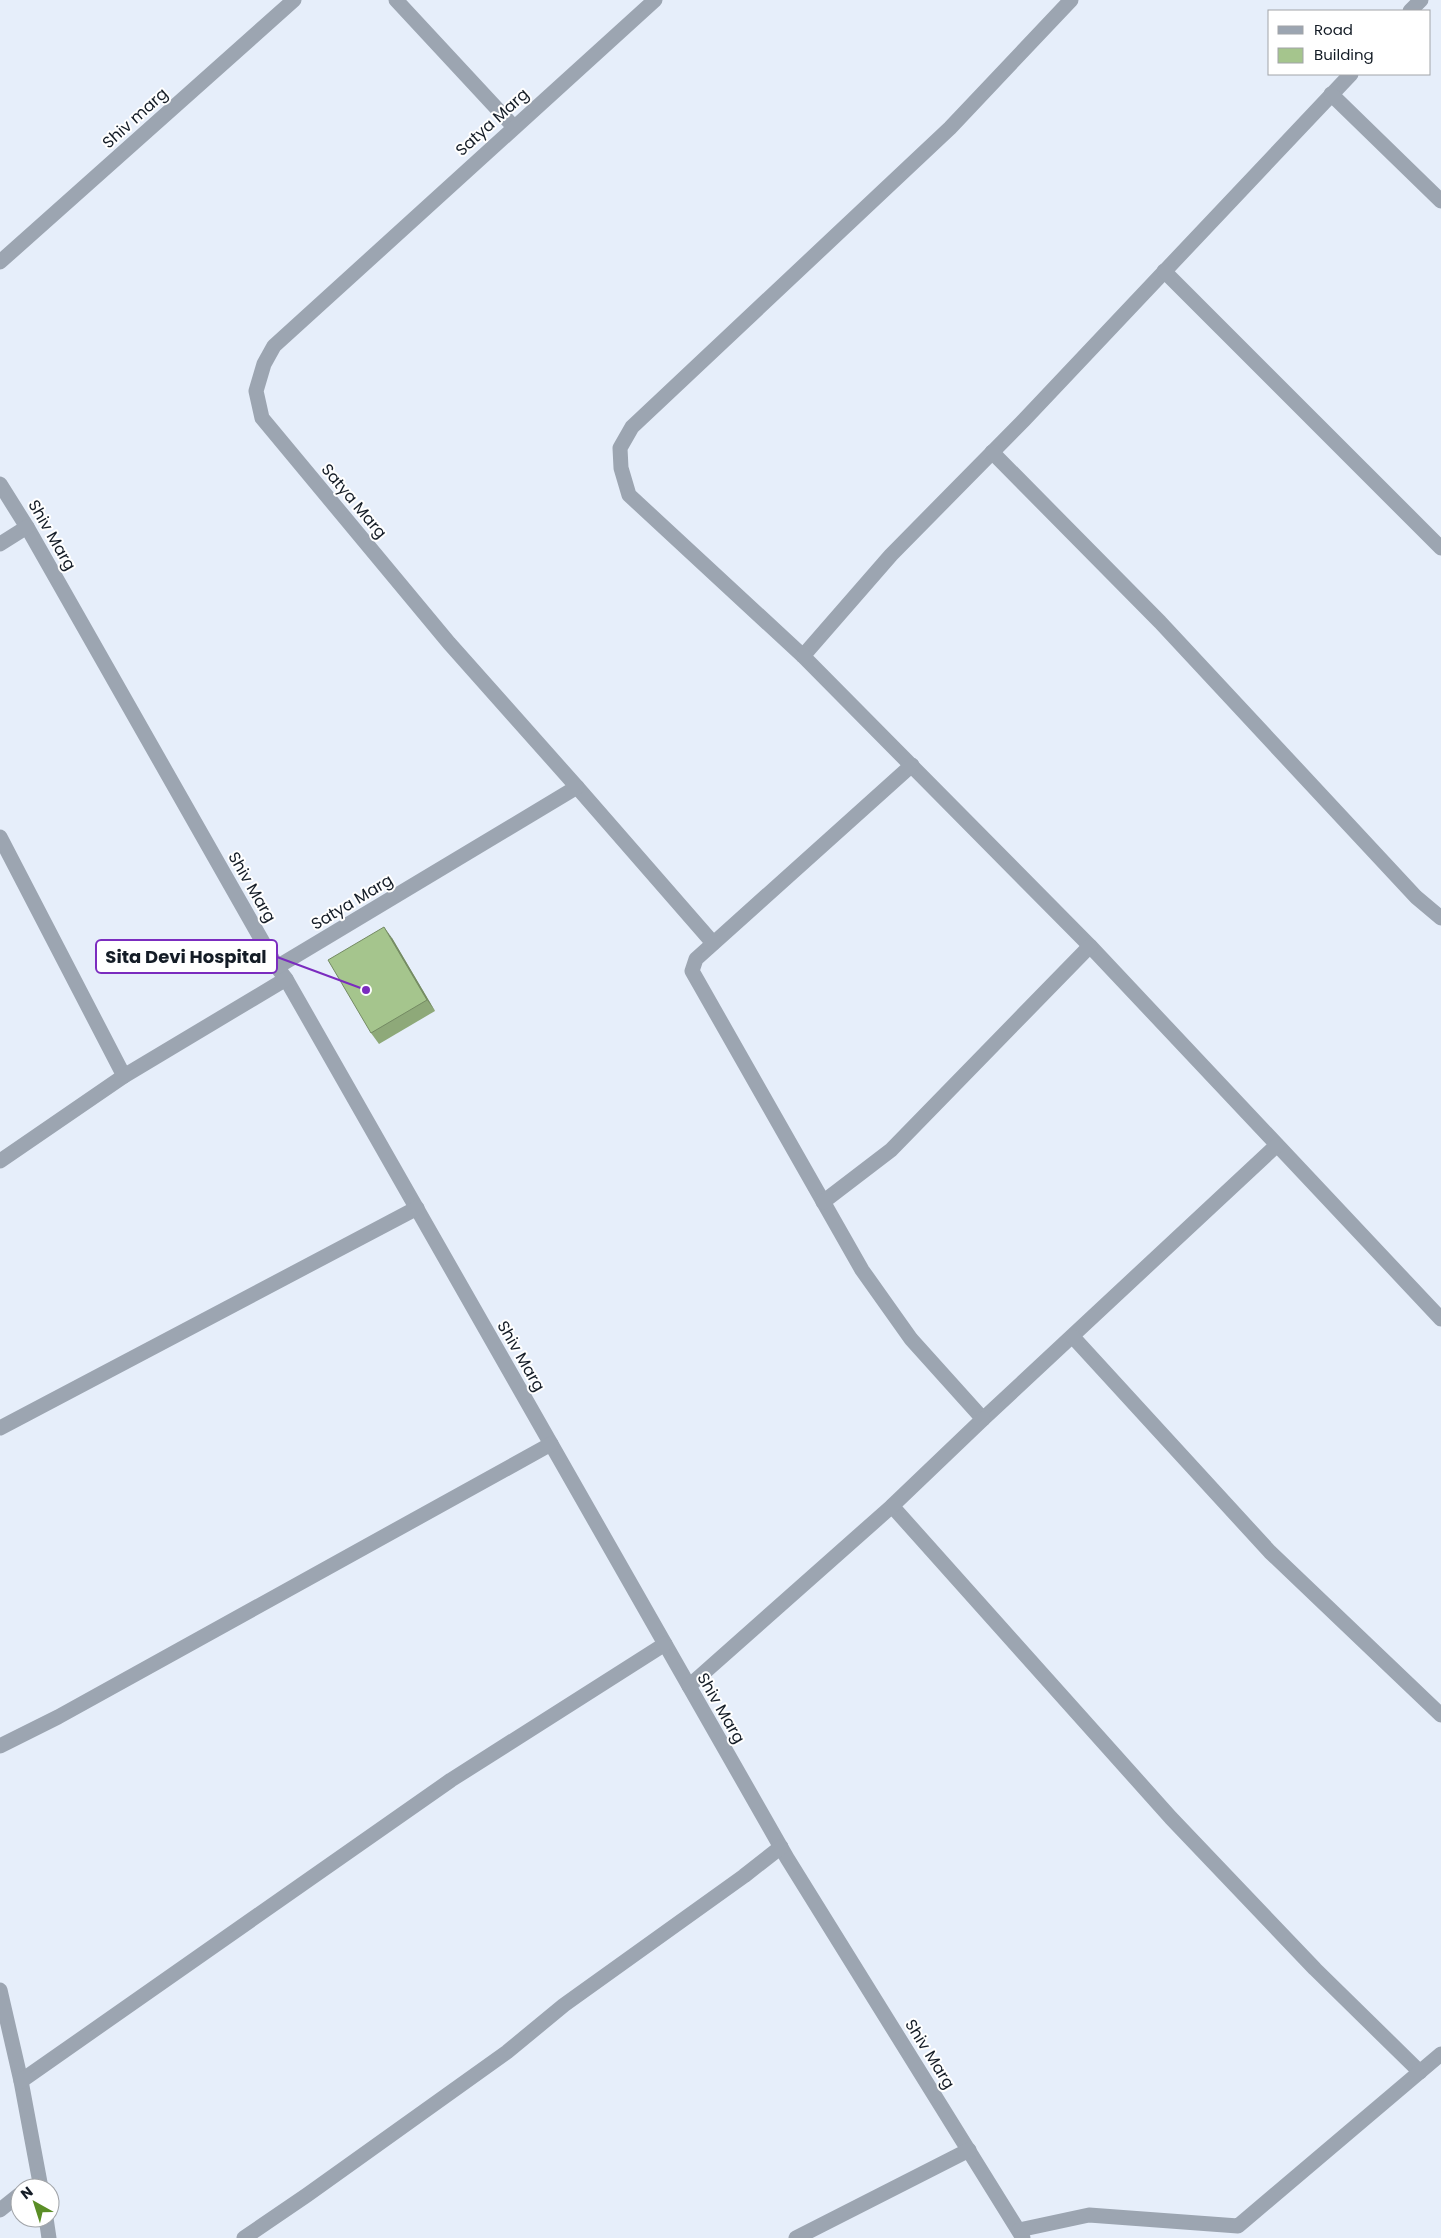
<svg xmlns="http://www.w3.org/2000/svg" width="1441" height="2238" font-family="Poppins,sans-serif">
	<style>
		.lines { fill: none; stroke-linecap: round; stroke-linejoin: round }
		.minor { stroke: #9ca5b1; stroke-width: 15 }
		.wall { fill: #8ea979 }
		.shaded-wall { fill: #748a63 }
		.building { fill: #a5c58d; stroke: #748a63 }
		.labels { text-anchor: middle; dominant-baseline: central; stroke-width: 4; stroke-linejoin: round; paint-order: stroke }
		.street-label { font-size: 16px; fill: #141c26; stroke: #fff }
		.leader { fill: none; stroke: #7b2cbf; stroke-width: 2 }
		.callout-dot { fill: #7b2cbf; stroke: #fff; stroke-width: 2 }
		.callout { fill: #fff; stroke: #7b2cbf; stroke-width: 2 }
		.callout-label { font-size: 18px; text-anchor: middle; font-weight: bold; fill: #141c26 }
	</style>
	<rect width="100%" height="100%" fill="#e6eefa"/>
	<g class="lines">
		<g class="minor">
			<polyline points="396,0 513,126"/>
			<polyline points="1071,0 950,128 632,427 620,448 621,468 629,495 803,656 891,555 1024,420 1351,74"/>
			<polyline points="1410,11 1421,0"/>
			<polyline points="1331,94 1441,201"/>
			<polyline points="0,262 294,0"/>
			<polyline points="1164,271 1441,548"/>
			<polyline points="992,452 1160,622 1416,897 1441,918"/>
			<polyline points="0,484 27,527 277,967 286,979 787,1858 1023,2238"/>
			<polyline points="0,544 27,527"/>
			<polyline points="803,656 1090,946 1441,1319"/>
			<polyline points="912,765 696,959 692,971 862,1270 911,1339 983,1419 1277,1145"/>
			<polyline points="577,787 713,943"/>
			<polyline points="0,837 124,1076"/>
			<polyline points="277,967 577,787 449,643 262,418 256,391 264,364 274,346 655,0"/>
			<polyline points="0,1161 124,1076 286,979"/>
			<polyline points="823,1202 891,1150 1090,946"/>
			<polyline points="1073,1337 1270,1552 1441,1715"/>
			<polyline points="0,1428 417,1208"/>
			<polyline points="892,1506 1171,1818 1315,1969 1420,2072"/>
			<polyline points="689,1686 892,1506 983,1419"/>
			<polyline points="0,1746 58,1717 551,1444"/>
			<polyline points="0,1990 21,2081 41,2188"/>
			<polyline points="21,2081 451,1780 665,1644"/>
			<polyline points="0,2210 20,2194"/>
			<polyline points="46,2218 49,2238"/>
			<polyline points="1019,2230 1089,2215 1238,2226 1441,2054"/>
			<polyline points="244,2238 307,2195 507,2052 564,2005 744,1876 781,1847"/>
			<polyline points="796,2238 969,2150"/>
		</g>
	</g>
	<polygon class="wall" points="392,938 435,1011 379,1044 371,1033"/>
	<polygon class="shaded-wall" points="384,927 392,938 435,1011 427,1000"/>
	<polygon class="building" points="384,927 427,1000 371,1033 328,960"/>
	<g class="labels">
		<g class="street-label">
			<text transform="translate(135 118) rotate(-42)">Shiv marg</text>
			<text transform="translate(492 122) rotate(-42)">Satya Marg</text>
			<text transform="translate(354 501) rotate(50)">Satya Marg</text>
			<text transform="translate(52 535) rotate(60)">Shiv Marg</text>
			<text transform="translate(252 887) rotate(60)">Shiv Marg</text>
			<text transform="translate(352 902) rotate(-31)">Satya Marg</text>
			<text transform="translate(521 1356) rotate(60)">Shiv Marg</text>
			<text transform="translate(721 1708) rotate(60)">Shiv Marg</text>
			<text transform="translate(930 2054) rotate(58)">Shiv Marg</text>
		</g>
	</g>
	<path class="leader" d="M366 990L277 957"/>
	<circle class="callout-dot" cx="366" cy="990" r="5"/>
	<rect class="callout" x="96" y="940" width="181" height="33" rx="5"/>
	<g class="callout-label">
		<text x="186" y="963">Sita Devi Hospital</text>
	</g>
	<rect x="1268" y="10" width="162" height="65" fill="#ffffff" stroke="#a1a4a8"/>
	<rect x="1278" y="26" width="25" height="8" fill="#9ca5b1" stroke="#a1a4a8"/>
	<text x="1314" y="35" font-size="15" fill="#141c26">Road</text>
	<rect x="1278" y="48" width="25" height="15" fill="#a5c58d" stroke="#a1a4a8"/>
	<text x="1314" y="60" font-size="15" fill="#141c26">Building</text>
	<g transform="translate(35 2203) rotate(321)"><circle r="24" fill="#ffffff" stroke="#a1a4a8"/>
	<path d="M0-4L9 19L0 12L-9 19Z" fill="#5a8e26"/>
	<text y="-8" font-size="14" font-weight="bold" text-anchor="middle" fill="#141c26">N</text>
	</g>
</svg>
